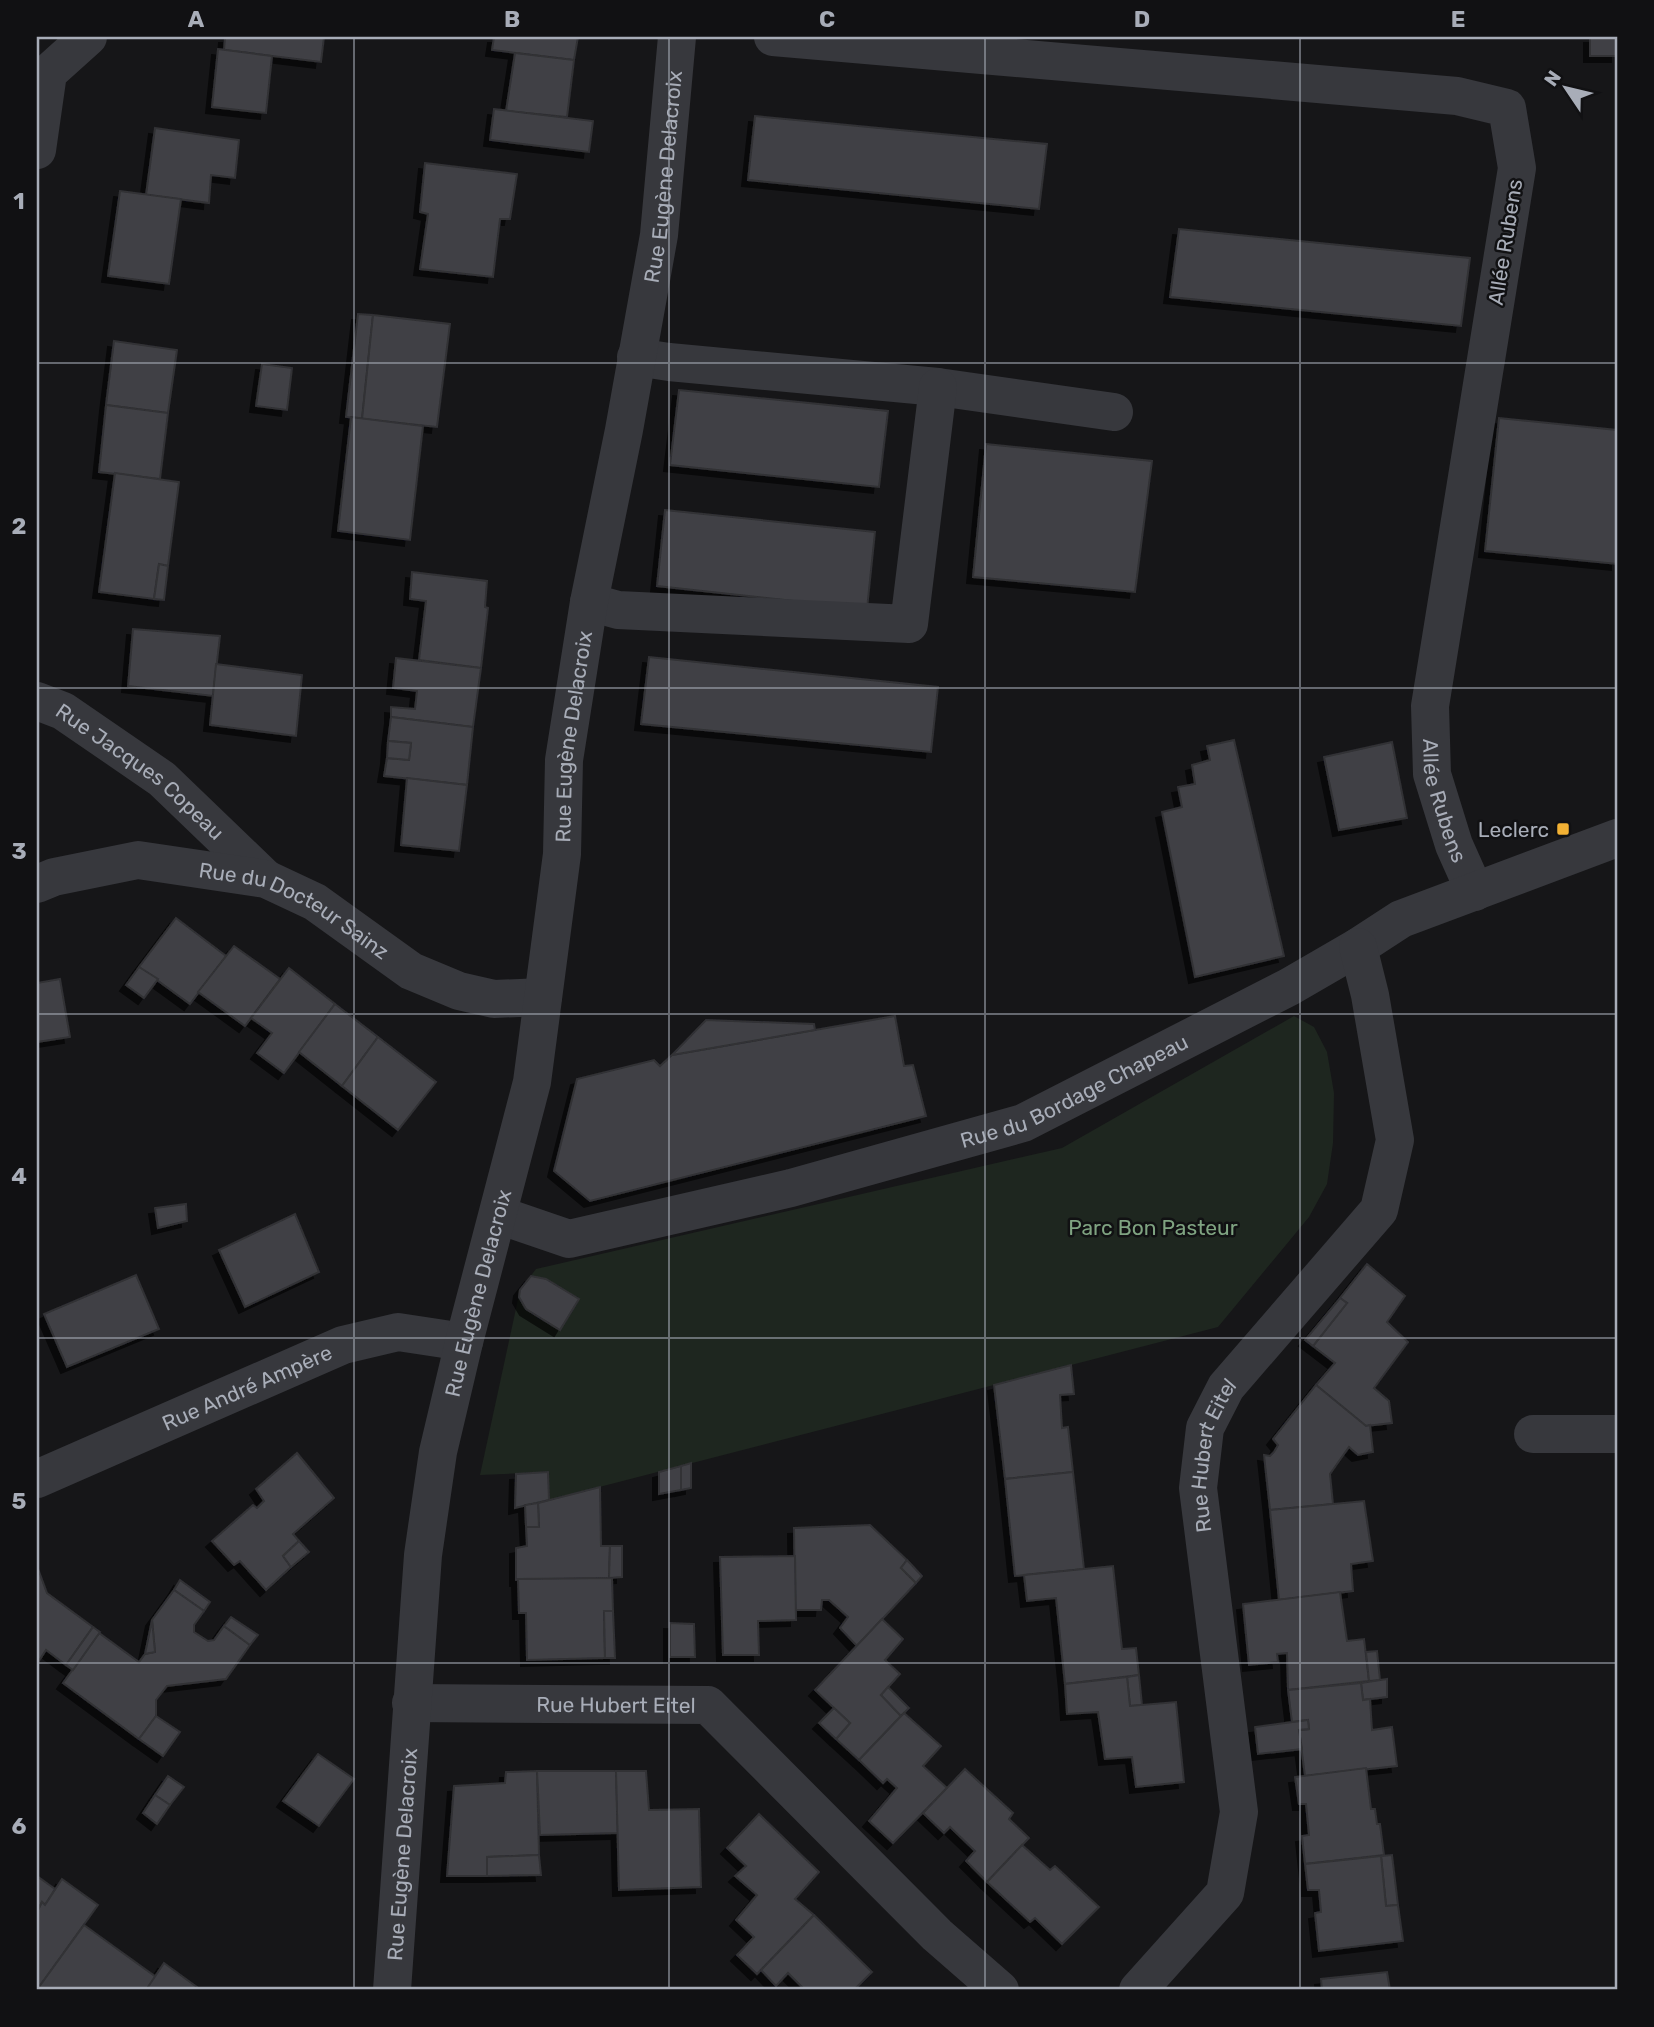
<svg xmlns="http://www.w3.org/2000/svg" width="1654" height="2027" font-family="Rubik,sans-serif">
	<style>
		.green { fill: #1e261f }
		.building { fill: #404145; stroke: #303034; stroke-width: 2; filter: url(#shadow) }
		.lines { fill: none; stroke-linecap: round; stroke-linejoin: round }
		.minor { stroke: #37383d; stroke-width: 38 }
		.grid { fill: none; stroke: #a8adb8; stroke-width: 2; stroke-opacity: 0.55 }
		.poi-dot { fill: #f2b134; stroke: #111113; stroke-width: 2.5 }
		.labels { text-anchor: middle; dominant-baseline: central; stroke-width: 5; stroke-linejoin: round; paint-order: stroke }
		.street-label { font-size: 21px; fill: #a8adb8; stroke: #111113 }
		.poi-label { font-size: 21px; fill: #a8adb8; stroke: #111113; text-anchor: end }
		.park-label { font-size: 21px; fill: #7fa381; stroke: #111113 }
		.neatline { fill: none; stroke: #a8adb8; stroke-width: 2.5 }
		.grid-label { font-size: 23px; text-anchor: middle; font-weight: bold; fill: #a8adb8 }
	</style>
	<defs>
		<filter id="shadow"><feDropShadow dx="-6" dy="6" stdDeviation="0" flood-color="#0009"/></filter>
	</defs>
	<rect width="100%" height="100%" fill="#161618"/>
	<polygon class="green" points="1294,1016 1314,1027 1327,1052 1334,1093 1333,1143 1327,1184 1309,1217 1218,1327 549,1500 548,1472 480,1475 520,1290 536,1269 1062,1148"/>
	<g class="building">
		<polygon points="225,37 324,37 321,62 224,50"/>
		<polygon points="494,37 578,37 574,60 492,50"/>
		<rect x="1590" y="37" width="27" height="19"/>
		<polygon points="218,49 272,56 266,113 212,107"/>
		<polygon points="515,53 574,60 567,117 506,111"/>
		<polygon points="494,109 593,121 589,152 490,140"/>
		<polygon points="755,116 1047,144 1039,209 748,180"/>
		<polygon points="155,128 239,140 235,178 211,175 209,203 146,195"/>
		<polygon points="425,163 517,174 510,219 500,219 493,277 420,269 428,214 420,212"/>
		<polygon points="120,191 181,199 169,284 108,276"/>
		<polygon points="1179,229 1470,258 1461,326 1170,297"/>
		<polygon points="358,314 373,315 362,419 346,417"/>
		<polygon points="373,315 450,324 437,427 362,419"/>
		<polygon points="114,341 177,350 168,413 106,405"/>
		<polygon points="262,364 292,368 287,410 256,406"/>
		<polygon points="679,390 888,411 879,487 670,465"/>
		<polygon points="106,405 168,413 160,479 99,472"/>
		<polygon points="351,417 423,426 410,540 338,531"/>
		<polygon points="1499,418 1617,430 1617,564 1485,551"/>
		<polygon points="986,444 1152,461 1135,592 973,577"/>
		<polygon points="115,473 179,482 168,566 159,564 154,599 99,592"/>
		<polygon points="665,510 875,532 867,609 657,586"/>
		<polygon points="159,564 168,566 164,600 154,599"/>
		<polygon points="412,572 487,581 485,607 488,608 481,668 419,660 426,601 410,599"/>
		<polygon points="133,629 220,636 213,696 128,686"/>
		<polygon points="649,657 938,687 931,752 641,724"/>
		<polygon points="396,658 481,668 473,727 391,717 391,707 415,709 417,691 393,688"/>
		<polygon points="216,664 302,675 296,736 210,725"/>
		<polygon points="391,717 473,727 467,785 384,776 387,758 409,760 411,743 388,741"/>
		<polygon points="1234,740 1284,956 1195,977 1162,812 1182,807 1178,787 1195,784 1192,765 1210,760 1207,746"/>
		<polygon points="388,741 411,743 409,760 387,758"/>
		<polygon points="1392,742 1407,818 1339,830 1324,757"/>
		<polygon points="407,778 467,785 459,851 401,845"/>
		<polygon points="176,918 226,956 190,1004 139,967"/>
		<polygon points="234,946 280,979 245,1026 198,992"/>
		<polygon points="139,967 158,979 144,998 126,985"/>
		<polygon points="289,968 335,1004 284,1073 257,1053 272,1033 251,1018"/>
		<polygon points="60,979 70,1037 37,1042 37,983"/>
		<polygon points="335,1004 378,1037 342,1086 299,1052"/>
		<polygon points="895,1016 904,1066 913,1065 926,1116 590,1201 554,1171 577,1079 654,1060 660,1066 672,1055"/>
		<polygon points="706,1020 814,1024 815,1030 672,1055"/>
		<polygon points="378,1037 436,1082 398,1130 342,1086"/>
		<polygon points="186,1204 187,1221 158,1228 155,1208"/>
		<polygon points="295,1214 319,1272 245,1307 219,1250"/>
		<polygon points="1367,1264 1405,1296 1387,1322 1408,1342 1374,1388 1389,1401 1392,1423 1366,1426 1316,1385 1335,1363 1313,1346 1347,1303 1340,1298"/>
		<polygon points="136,1275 159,1329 67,1367 44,1314"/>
		<polygon points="531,1276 546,1279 579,1299 560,1330 526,1309 519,1297 520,1290"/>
		<polygon points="1340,1298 1347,1303 1313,1346 1305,1340"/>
		<polygon points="1071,1365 1074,1394 1060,1395 1062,1428 1068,1427 1073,1472 1005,1479 994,1385"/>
		<polygon points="1316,1385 1366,1426 1370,1425 1373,1452 1358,1455 1349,1447 1330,1474 1333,1504 1270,1510 1264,1455 1270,1456 1274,1452 1278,1445 1273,1439"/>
		<polygon points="297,1453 334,1498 293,1534 299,1541 283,1556 291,1567 266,1590 240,1561 234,1565 212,1541 253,1505 257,1508 264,1501 256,1489"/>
		<polygon points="691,1463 691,1488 681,1490 681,1466"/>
		<polygon points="681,1466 681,1490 659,1494 659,1472"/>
		<polygon points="548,1472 549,1500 515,1508 516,1474"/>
		<polygon points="1073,1472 1084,1569 1015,1576 1005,1479"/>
		<polygon points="600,1487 601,1546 610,1546 609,1578 516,1580 516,1548 527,1546 526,1527 539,1527 538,1503"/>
		<polygon points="1364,1501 1373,1561 1351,1564 1353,1591 1279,1600 1270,1510"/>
		<polygon points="538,1503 539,1527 526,1527 525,1505"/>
		<polygon points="870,1525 907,1560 901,1568 916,1583 857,1646 840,1628 848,1617 829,1600 822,1600 821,1610 795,1610 794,1528"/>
		<polygon points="299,1541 309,1552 291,1567 283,1556"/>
		<polygon points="610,1546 622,1546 622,1577 609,1578"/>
		<polygon points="795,1556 796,1620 758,1621 759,1655 723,1655 720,1557"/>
		<polygon points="907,1560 922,1576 916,1583 901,1568"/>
		<polygon points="37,1566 47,1593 93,1627 66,1665 46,1650 37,1664"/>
		<polygon points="1113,1566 1122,1649 1136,1648 1139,1675 1065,1684 1056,1598 1027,1601 1024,1575"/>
		<polygon points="612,1578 613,1611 604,1611 605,1658 527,1660 526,1613 519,1613 518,1579"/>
		<polygon points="180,1580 210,1602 204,1611 174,1590"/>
		<polygon points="174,1590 204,1611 194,1625 194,1632 208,1641 214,1640 224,1626 250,1645 226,1679 167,1686 156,1700 156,1716 139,1739 63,1683 99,1633 139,1662 145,1654 155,1652 152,1620"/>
		<polygon points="1340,1592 1347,1641 1364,1639 1369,1681 1288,1690 1287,1653 1277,1654 1278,1662 1249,1665 1243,1604"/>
		<polygon points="604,1611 613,1611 615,1658 605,1658"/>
		<polygon points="231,1617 258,1635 250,1645 224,1626"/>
		<polygon points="882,1619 903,1639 885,1660 900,1674 881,1695 901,1716 859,1760 836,1739 850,1723 815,1690"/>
		<polygon points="152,1620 155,1652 145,1654"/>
		<polygon points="670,1623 694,1624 695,1657 670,1657"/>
		<polygon points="93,1627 100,1632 73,1670 66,1665"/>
		<polygon points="1377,1651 1380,1680 1369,1681 1366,1652"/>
		<polygon points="1139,1675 1142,1705 1130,1706 1127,1677"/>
		<polygon points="1127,1677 1130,1706 1176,1702 1184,1782 1136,1787 1132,1757 1105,1759 1098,1712 1067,1714 1065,1684"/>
		<polygon points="1387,1679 1387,1697 1363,1700 1361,1683"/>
		<polygon points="1361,1683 1363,1700 1370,1699 1372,1730 1392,1727 1397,1766 1305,1776 1299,1730 1309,1729 1308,1720 1292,1722 1288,1690"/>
		<polygon points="888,1687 909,1708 901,1716 881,1695"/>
		<polygon points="834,1708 850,1723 836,1739 819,1723"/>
		<polygon points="904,1713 941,1746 923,1766 947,1788 893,1843 869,1821 897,1788 887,1779 883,1783 859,1760"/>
		<polygon points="156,1716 180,1732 163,1756 139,1739"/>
		<polygon points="1308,1720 1309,1729 1299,1730 1302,1749 1258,1754 1255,1727"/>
		<polygon points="318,1754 354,1779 319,1826 283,1801"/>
		<polygon points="1366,1768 1371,1809 1375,1809 1377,1824 1380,1824 1384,1855 1305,1864 1302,1836 1309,1835 1306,1804 1299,1804 1295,1777"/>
		<polygon points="965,1769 1013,1813 1009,1819 1029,1838 987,1882 966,1861 975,1851 950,1827 944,1833 923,1813"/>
		<polygon points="537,1771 539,1855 487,1857 487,1876 447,1876 454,1786 505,1783 506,1772"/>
		<polygon points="537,1771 616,1771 618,1833 540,1835"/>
		<polygon points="616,1771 646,1771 649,1810 699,1809 701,1887 619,1890"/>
		<polygon points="168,1776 184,1787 170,1805 155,1795"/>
		<polygon points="155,1795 170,1805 157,1824 143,1813"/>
		<polygon points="759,1814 819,1872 795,1899 814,1915 757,1974 737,1955 754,1937 736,1920 757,1895 735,1876 746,1866 727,1848"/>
		<polygon points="1022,1845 1050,1870 1055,1866 1099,1907 1062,1944 1035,1918 1030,1922 987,1882"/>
		<polygon points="539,1855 541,1875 487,1876 487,1857"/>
		<polygon points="1392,1855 1398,1905 1386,1906 1381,1856"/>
		<polygon points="1381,1856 1386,1906 1398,1905 1403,1941 1319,1951 1315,1913 1321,1912 1319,1890 1308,1890 1305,1864"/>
		<polygon points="37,1876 55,1889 45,1905 42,1902 37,1912"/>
		<polygon points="62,1879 98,1905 39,1987 37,1985 37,1912 42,1902 45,1905"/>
		<polygon points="814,1915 872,1972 854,1990 800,1990 803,1988 788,1973 776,1986 761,1970"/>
		<polygon points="84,1925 156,1977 146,1990 43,1990 39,1987"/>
		<polygon points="164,1963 201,1990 146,1990"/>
		<polygon points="1387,1972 1390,1990 1322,1990 1321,1979"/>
	</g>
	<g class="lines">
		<g class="minor">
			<path id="s1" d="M773 37 1457 96 1507 108 1517 168 1430 706 1432 774 1454 845 1475 892"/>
			<polyline points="37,150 48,73 88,37"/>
			<polyline points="636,357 669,362 938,387 1114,412"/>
			<polyline points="589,602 618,610 909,624 938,387"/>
			<path id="s2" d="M37 701 63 711 162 779 266 879"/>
			<path id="s3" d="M37 884 54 877 138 860 266 879 315 902 411 971 459 991 494 999 543 997"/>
			<path id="s4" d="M499 1215 569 1239 791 1188 1023 1123 1289 987 1358 947 1401 919 1617 838"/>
			<polyline points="1533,1434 1617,1434"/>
			<path id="s5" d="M37 1479 343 1345 398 1332 464 1342"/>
			<path id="s6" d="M411 1703 708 1705 937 1935 1000 1990"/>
			<path id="s7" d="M392 1990 423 1555 438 1452 464 1342 532 1082 562 854 564 760 589 602 624 430 659 235 677 37"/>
			<path id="s8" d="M1138 1990 1225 1893 1239 1812 1198 1488 1205 1428 1226 1387 1379 1210 1395 1140 1370 995 1358 947"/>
		</g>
	</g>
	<path class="grid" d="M354 37V1990M669 37V1990M985 37V1990M1300 37V1990M37 363H1617M37 688H1617M37 1014H1617M37 1338H1617M37 1663H1617"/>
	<rect class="poi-dot" x="1556" y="822" width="14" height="14" rx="3.5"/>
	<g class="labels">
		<g class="street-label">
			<text stroke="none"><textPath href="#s7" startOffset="1838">Rue Eugène Delacroix</textPath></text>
			<text transform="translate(1505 242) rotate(-81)">Allée Rubens</text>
			<text stroke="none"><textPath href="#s7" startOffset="1270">Rue Eugène Delacroix</textPath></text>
			<text stroke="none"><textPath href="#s2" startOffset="126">Rue Jacques Copeau</textPath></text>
			<text stroke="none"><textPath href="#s1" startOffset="1440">Allée Rubens</textPath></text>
			<text stroke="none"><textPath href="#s3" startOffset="271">Rue du Docteur Sainz</textPath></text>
			<text stroke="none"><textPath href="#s4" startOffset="602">Rue du Bordage Chapeau</textPath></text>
			<text stroke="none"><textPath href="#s7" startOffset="704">Rue Eugène Delacroix</textPath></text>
			<text stroke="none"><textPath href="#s5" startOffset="229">Rue André Ampère</textPath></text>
			<text stroke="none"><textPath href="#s8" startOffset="574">Rue Hubert Eitel</textPath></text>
			<text stroke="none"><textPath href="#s6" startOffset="205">Rue Hubert Eitel</textPath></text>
			<text stroke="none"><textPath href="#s7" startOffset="136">Rue Eugène Delacroix</textPath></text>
		</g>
		<g class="poi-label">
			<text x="1549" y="829">Leclerc</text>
		</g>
		<g class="park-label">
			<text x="1153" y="1227">Parc Bon Pasteur</text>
		</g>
	</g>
	<rect width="1654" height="2027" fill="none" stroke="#111113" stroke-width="77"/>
	<g transform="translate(1566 88) rotate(305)" stroke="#111113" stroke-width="5" paint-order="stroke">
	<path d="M0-5L12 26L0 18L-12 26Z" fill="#a8adb8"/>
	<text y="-10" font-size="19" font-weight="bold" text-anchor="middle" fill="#a8adb8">N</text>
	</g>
	<rect x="38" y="38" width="1578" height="1950" class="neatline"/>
	<g class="grid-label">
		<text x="196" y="27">A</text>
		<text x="512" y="27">B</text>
		<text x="827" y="27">C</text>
		<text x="1142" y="27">D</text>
		<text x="1458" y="27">E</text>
		<text x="19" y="209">1</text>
		<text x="19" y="534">2</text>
		<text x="19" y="859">3</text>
		<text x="19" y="1184">4</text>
		<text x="19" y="1509">5</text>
		<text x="19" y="1834">6</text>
	</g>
</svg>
